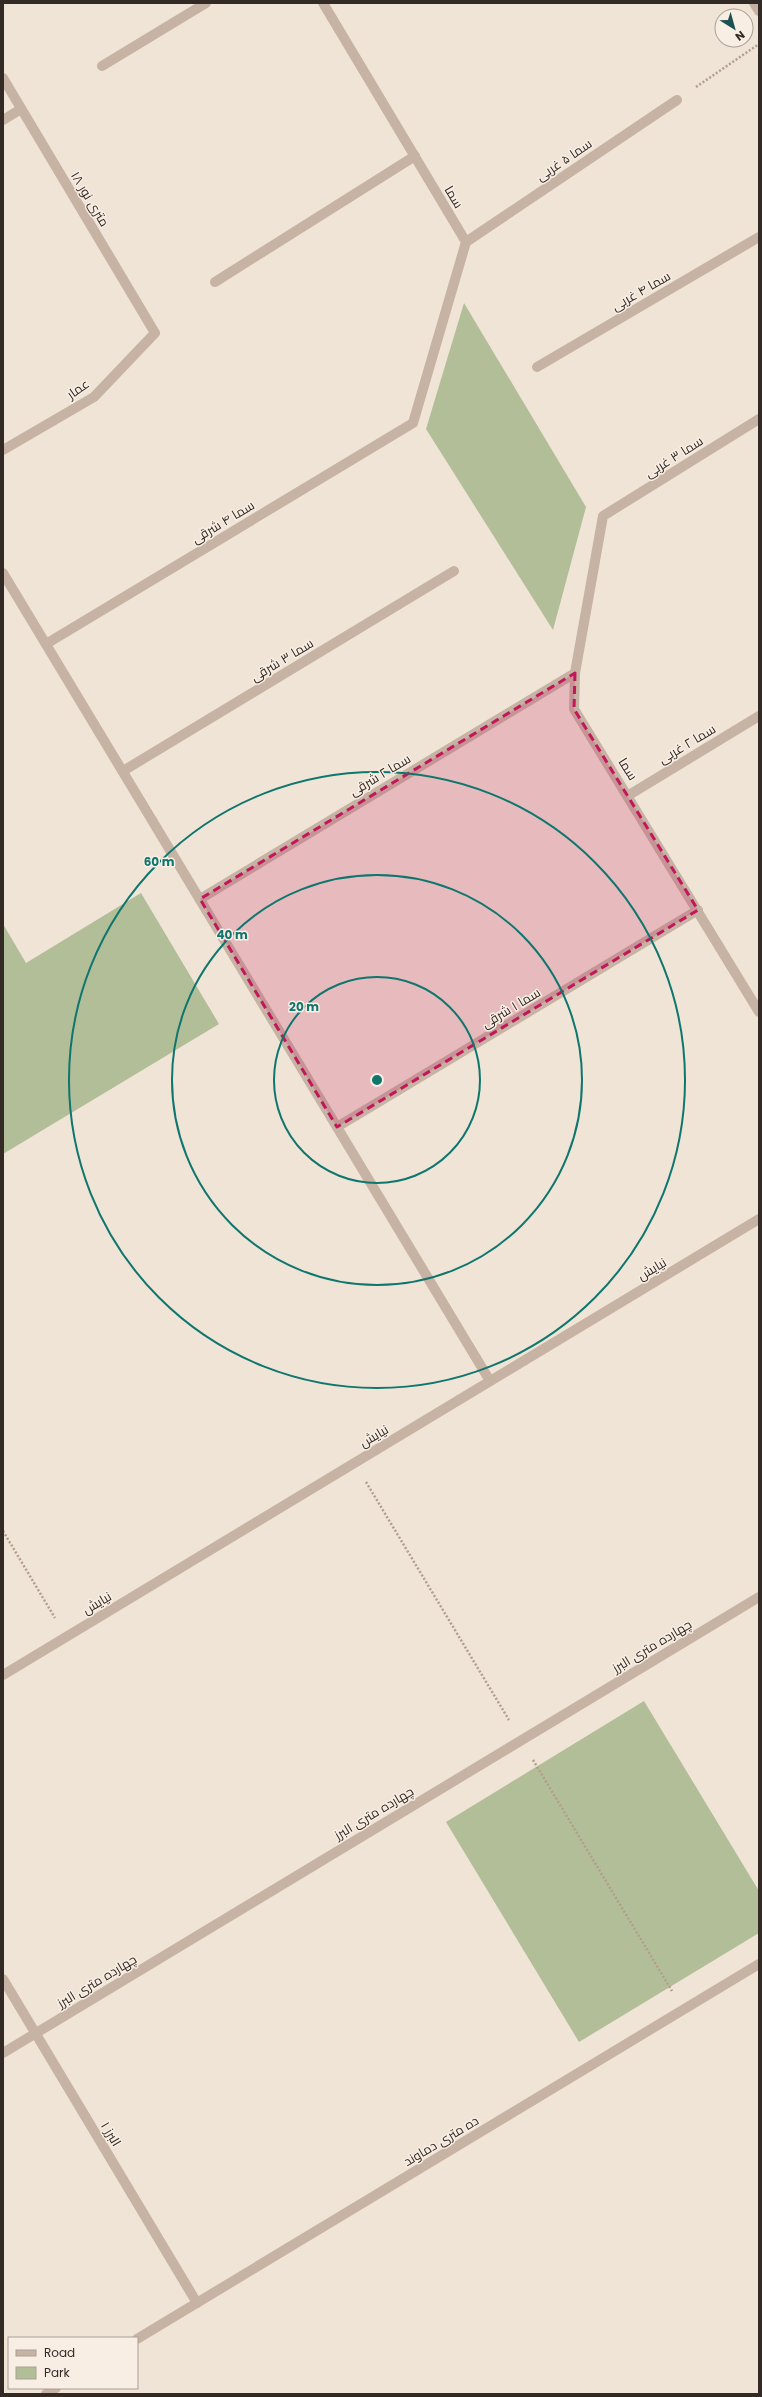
<svg xmlns="http://www.w3.org/2000/svg" width="762" height="2397" font-family="Poppins,Cairo,sans-serif">
	<style>
		.green { fill: #b2be98 }
		.lines { fill: none; stroke-linecap: round; stroke-linejoin: round }
		.path { stroke: #b39d8e; stroke-width: 2.5; stroke-dasharray: 2 2; stroke-linecap: butt }
		.minor { stroke: #c7b3a4; stroke-width: 10 }
		.tertiary { stroke: #c7b3a4; stroke-width: 10 }
		.marked { fill: #c2185b; fill-opacity: 0.2; stroke: #c2185b; stroke-width: 3; stroke-dasharray: 8 5; stroke-linejoin: round }
		.ring { fill: none; stroke: #0f766e; stroke-width: 2 }
		.labels { text-anchor: middle; dominant-baseline: central; stroke-width: 3; stroke-linejoin: round; paint-order: stroke }
		.street-label { font-size: 13px; fill: #332925; stroke: #f8eee3 }
		.centre { fill: #0f766e; stroke: #f8eee3; stroke-width: 2 }
		.ring-label { font-size: 12px; text-anchor: middle; font-weight: bold; fill: #0f766e; stroke: #f8eee3; stroke-width: 3; stroke-linejoin: round; paint-order: stroke }
	</style>
	<rect width="100%" height="100%" fill="#f0e4d7"/>
	<g class="green">
		<polygon points="464,303 586,507 553,630 426,429"/>
		<polygon points="141,893 219,1024 3,1154 3,924 26,963"/>
		<polygon points="644,1701 759,1891 759,1933 579,2042 446,1822"/>
	</g>
	<g class="lines">
		<g class="path">
			<polyline points="696,87 759,44"/>
			<polyline points="366,1482 509,1720"/>
			<polyline points="3,1531 55,1618"/>
			<polyline points="533,1760 672,1991"/>
		</g>
		<g class="minor">
			<polyline points="102,66 206,3"/>
			<polyline points="3,120 21,109"/>
			<polyline points="466,242 677,100"/>
			<polyline points="215,282 415,156"/>
			<polyline points="537,367 759,237"/>
			<polyline points="759,419 603,516 575,673 574,709 759,1012"/>
			<polyline points="3,573 490,1381"/>
			<polyline points="46,644 413,423 466,242 323,3"/>
			<polyline points="123,771 454,571"/>
			<polyline points="629,795 759,716"/>
			<polyline points="200,899 575,673"/>
			<polyline points="337,1127 698,910"/>
			<polyline points="3,1979 197,2303"/>
			<polyline points="3,2053 759,1597"/>
			<polyline points="137,2339 759,1964"/>
			<polyline points="46,2394 56,2388"/>
		</g>
		<g class="tertiary">
			<polyline points="754,3 759,11"/>
			<polyline points="3,78 155,333 94,397 3,450"/>
			<polyline points="3,1675 759,1219"/>
		</g>
	</g>
	<path class="marked" d="M575 673 574 709 698 910 337 1127 200 899Z"/>
	<g class="ring">
		<circle cx="377" cy="1080" r="103"/>
		<circle cx="377" cy="1080" r="205"/>
		<circle cx="377" cy="1080" r="308"/>
	</g>
	<g class="labels">
		<g class="street-label">
			<text transform="translate(564 160) rotate(-34)">سما ۵ غربی</text>
			<text transform="translate(454 197) rotate(59)">سما</text>
			<text transform="translate(90 199) rotate(59)">۱۸ متری نور</text>
			<text transform="translate(641 291) rotate(-30)">سما ۴ غربی</text>
			<text transform="translate(78 389) rotate(-35)">عمار</text>
			<text transform="translate(674 457) rotate(-32)">سما ۳ غربی</text>
			<text transform="translate(223 522) rotate(-31)">سما ۴ شرقی</text>
			<text transform="translate(282 660) rotate(-31)">سما ۳ شرقی</text>
			<text transform="translate(687 744) rotate(-31)">سما ۲ غربی</text>
			<text transform="translate(628 769) rotate(58)">سما</text>
			<text transform="translate(380 775) rotate(-31)">سما ۲ شرقی</text>
			<text transform="translate(511 1008) rotate(-31)">سما ۱ شرقی</text>
			<text transform="translate(652 1269) rotate(-31)">نیایش</text>
			<text transform="translate(374 1436) rotate(-31)">نیایش</text>
			<text transform="translate(97 1603) rotate(-31)">نیایش</text>
			<text transform="translate(652 1646) rotate(-31)">چهارده متری البرز</text>
			<text transform="translate(374 1813) rotate(-31)">چهارده متری البرز</text>
			<text transform="translate(97 1981) rotate(-31)">چهارده متری البرز</text>
			<text transform="translate(111 2134) rotate(59)">البرز ۱</text>
			<text transform="translate(441 2141) rotate(-31)">ده متری دماوند</text>
		</g>
	</g>
	<circle cx="377" cy="1080" r="6" class="centre"/>
	<g class="ring-label">
		<text x="159" y="866">60 m</text>
		<text x="232" y="939">40 m</text>
		<text x="304" y="1011">20 m</text>
	</g>
	<rect width="762" height="2397" fill="none" stroke="#332925" stroke-width="8"/>
	<rect x="8" y="2337" width="130" height="52" fill="#f8eee3" stroke="#a99f97"/>
	<rect x="16" y="2350" width="20" height="6" fill="#c7b3a4" stroke="#a99f97"/>
	<text x="44" y="2357" font-size="12" fill="#332925">Road</text>
	<rect x="16" y="2367" width="20" height="12" fill="#b2be98" stroke="#a99f97"/>
	<text x="44" y="2377" font-size="12" fill="#332925">Park</text>
	<g transform="translate(734 28) rotate(143)"><circle r="19" fill="#f8eee3" stroke="#a99f97"/>
	<path d="M0-3L7 15L0 10L-7 15Z" fill="#1c5053"/>
	<text y="-6" font-size="11" font-weight="bold" text-anchor="middle" fill="#332925">N</text>
	</g>
</svg>
